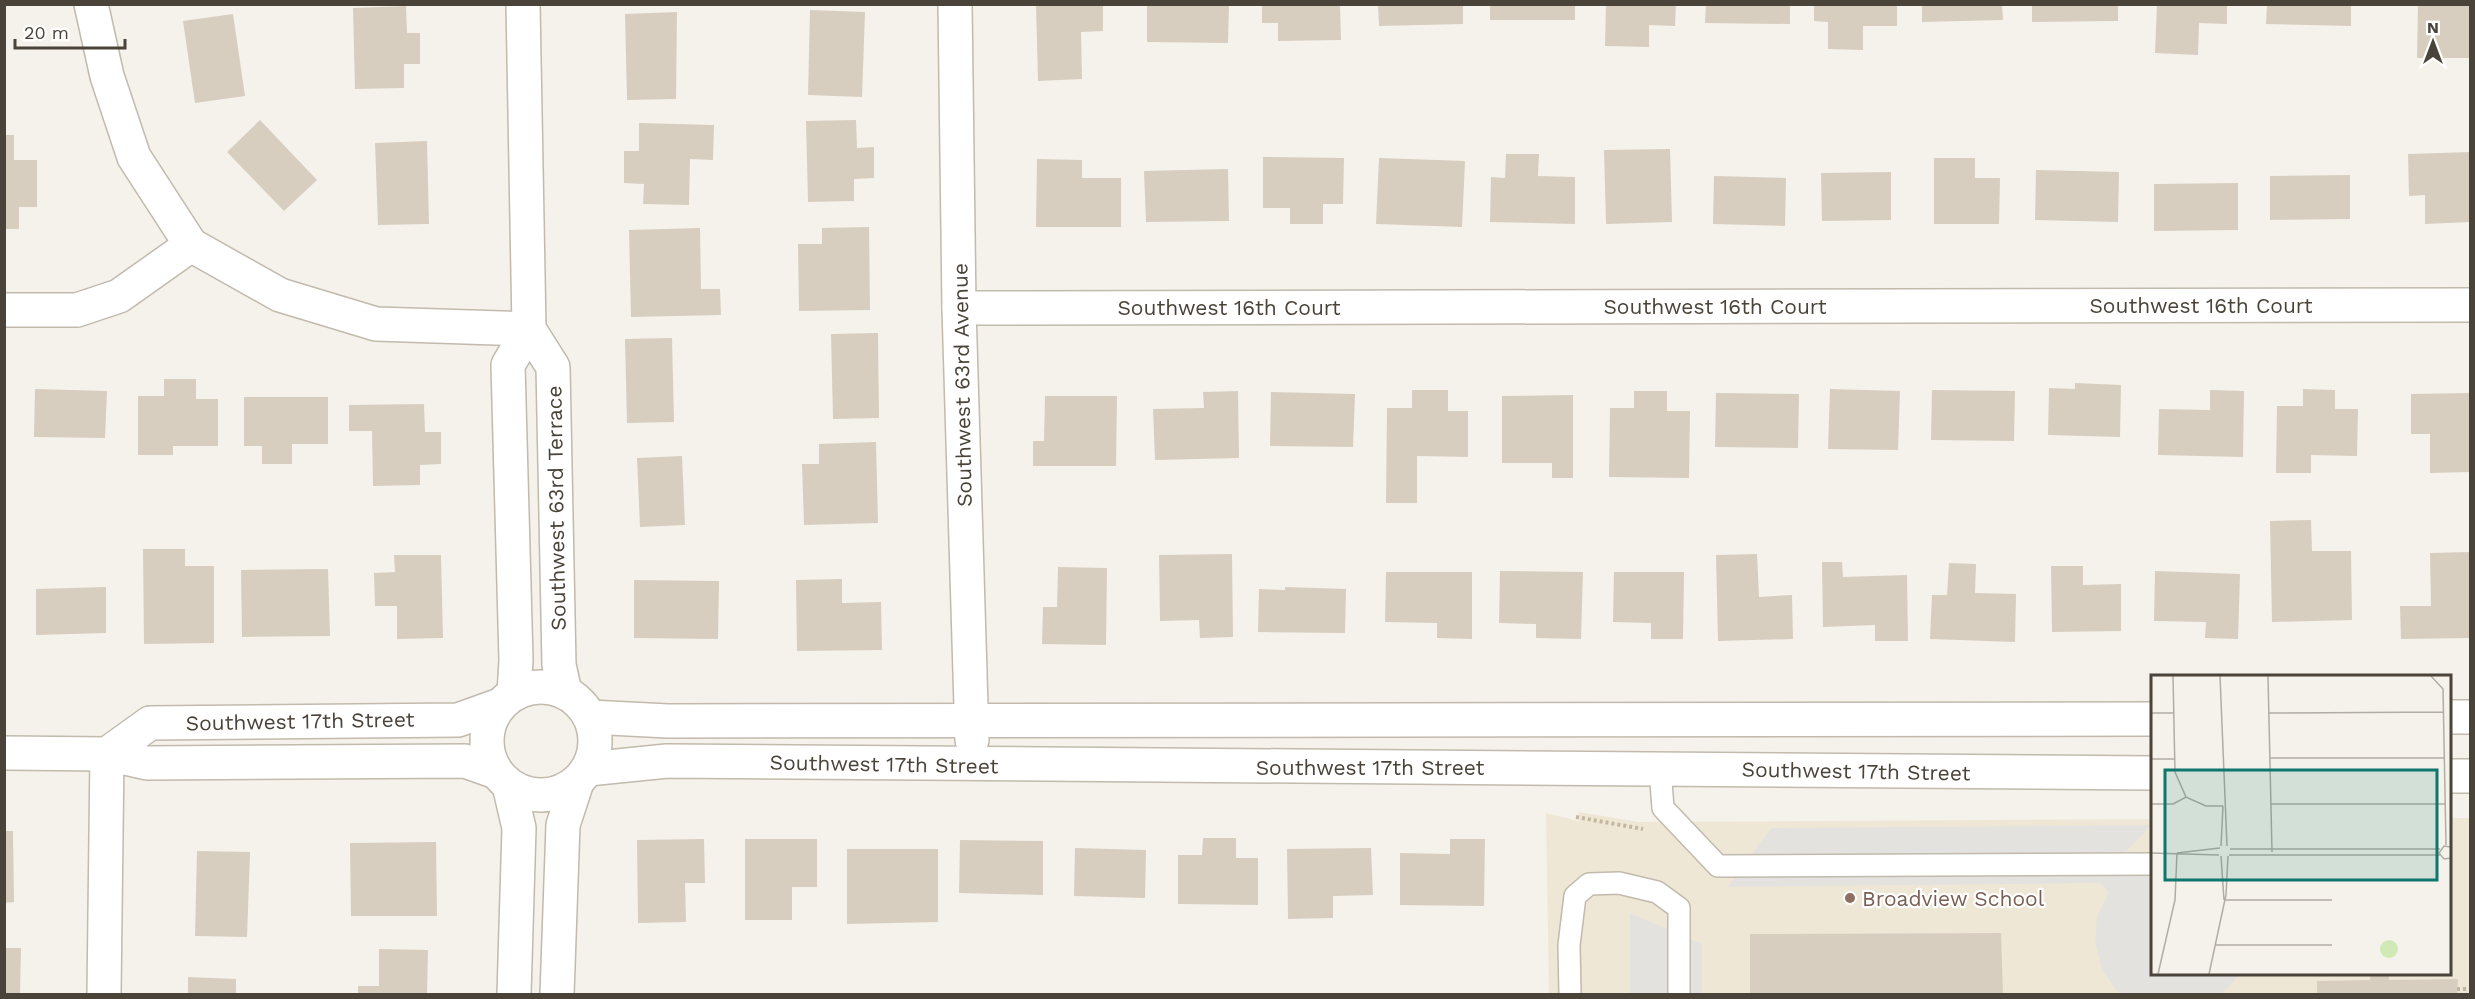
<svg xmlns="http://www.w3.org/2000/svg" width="2475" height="999" font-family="'Work Sans',sans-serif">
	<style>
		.education { fill: #eee7d5 }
		.parking { fill: #e4e2df }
		.building { fill: #d7cec0 }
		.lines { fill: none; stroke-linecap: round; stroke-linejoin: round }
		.lane-casing { stroke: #c1baad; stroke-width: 24 }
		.street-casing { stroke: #c1baad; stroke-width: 36 }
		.path { stroke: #c3b79f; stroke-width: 4; stroke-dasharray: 3 3; stroke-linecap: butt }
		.lane { stroke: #fff; stroke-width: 21 }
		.street { stroke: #fff; stroke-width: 33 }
		.education-dot { fill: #8d6e63; stroke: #fff; stroke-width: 2 }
		.labels { text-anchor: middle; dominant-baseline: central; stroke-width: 4.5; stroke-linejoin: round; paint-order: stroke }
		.street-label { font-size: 21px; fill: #4a4339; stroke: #fff }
		.education-label { font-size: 21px; fill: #785e54; stroke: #fff; text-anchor: start }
		.inset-road { fill: none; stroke: #b1aca4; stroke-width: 1.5 }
		.view { fill: #0f766e; fill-opacity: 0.15; stroke: #0f766e; stroke-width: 3 }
		.inset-edge { fill: none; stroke: #4a4339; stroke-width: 3 }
	</style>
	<rect width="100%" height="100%" fill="#f5f2eb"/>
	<polygon class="education" points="1579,812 1639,822 2152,819 2152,974 2450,974 2450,818 2470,818 2470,994 1549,994 1546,813 1579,821"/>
	<g class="parking">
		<polygon points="2151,825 2125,853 2152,862 2152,974 2240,974 2222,994 2123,994 2117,991 2102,969 2095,943 2097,916 2109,892 2100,883 1728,887 1771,828"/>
		<polygon points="1630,913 1702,944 1702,994 1630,994"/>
	</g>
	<g class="building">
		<polygon points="1036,4 1103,4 1103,31 1081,32 1082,79 1038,81"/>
		<polygon points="1378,4 1463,4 1463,24 1379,26"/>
		<rect x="1490" y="4" width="85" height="16"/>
		<polygon points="1606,4 1676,4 1675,26 1649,25 1649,47 1605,46"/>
		<polygon points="1706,4 1790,4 1790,24 1705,23"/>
		<polygon points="1814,4 1897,4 1897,26 1863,26 1863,50 1828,49 1828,22 1814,21"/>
		<polygon points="1922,4 2002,4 2003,20 1922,22"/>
		<polygon points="2032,4 2118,4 2118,21 2032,22"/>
		<polygon points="2157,4 2227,4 2227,24 2199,23 2198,55 2155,53"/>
		<polygon points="2267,4 2351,4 2351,26 2266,24"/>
		<polygon points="2418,4 2470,4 2470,58 2417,58"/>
		<polygon points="1147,5 1229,5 1228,43 1147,42"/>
		<polygon points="1262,5 1340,5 1341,40 1278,41 1278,23 1262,23"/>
		<polygon points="406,6 407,33 420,33 420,64 404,64 404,88 355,89 353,8"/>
		<polygon points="810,10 865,12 862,97 808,95"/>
		<polygon points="677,12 676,99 627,100 625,14"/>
		<polygon points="233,14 245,96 195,103 183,21"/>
		<polygon points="260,120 317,180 284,211 227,152"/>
		<polygon points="856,120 857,148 874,147 874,178 854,179 854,201 808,202 806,121"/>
		<polygon points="639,123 714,125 713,160 690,159 689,205 643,204 644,184 624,183 624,151 639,151"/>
		<polygon points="4,135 14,135 14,160 37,160 37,207 19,207 19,229 4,229"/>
		<polygon points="427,141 429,224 378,225 375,143"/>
		<polygon points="1670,149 1672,222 1606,224 1604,150"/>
		<polygon points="2470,152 2470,222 2425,224 2425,195 2409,196 2408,154"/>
		<polygon points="1506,154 1539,154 1538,176 1575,177 1575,224 1490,222 1491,177 1505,178"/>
		<polygon points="1263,157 1344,158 1343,204 1323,204 1323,224 1290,224 1290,208 1263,208"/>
		<polygon points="1379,158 1465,161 1462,227 1376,224"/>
		<polygon points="1934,158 1975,158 1975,178 2000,178 1999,224 1934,224"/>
		<polygon points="1037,159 1082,160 1082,178 1121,178 1121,227 1036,227"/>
		<polygon points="1228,169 1229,221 1146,222 1144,171"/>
		<polygon points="2036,170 2119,172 2118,222 2035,220"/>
		<polygon points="1891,172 1891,220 1822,221 1821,173"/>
		<polygon points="2350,175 2350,219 2270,220 2270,176"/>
		<polygon points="1714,176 1786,178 1785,226 1713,224"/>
		<polygon points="2238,183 2238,230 2154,231 2154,184"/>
		<polygon points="869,227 870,310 799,311 798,244 822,244 822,228"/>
		<polygon points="700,228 701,289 720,289 721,315 631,317 629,230"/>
		<polygon points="878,333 879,418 833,419 831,334"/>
		<polygon points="672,338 674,422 627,423 625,339"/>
		<polygon points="164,379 196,379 196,399 218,399 218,446 173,446 173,455 138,455 138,396 164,396"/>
		<polygon points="2075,383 2121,385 2120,437 2048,435 2049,388 2075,389"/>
		<polygon points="35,389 107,391 105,438 34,437"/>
		<polygon points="1830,389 1900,391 1898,450 1828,449"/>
		<polygon points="2303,389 2335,390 2335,409 2358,409 2357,456 2311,455 2311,473 2276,473 2277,406 2303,406"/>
		<polygon points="1412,390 1448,390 1448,411 1468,411 1468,457 1417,456 1417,503 1386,503 1387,408 1412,408"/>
		<polygon points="1932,390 2015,391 2014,441 1931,440"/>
		<polygon points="2210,390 2244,391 2243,457 2158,455 2159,409 2210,410"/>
		<polygon points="1238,391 1239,458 1155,460 1153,409 1204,408 1203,392"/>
		<polygon points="1634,391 1667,391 1667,411 1690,411 1689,478 1609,477 1610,408 1634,408"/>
		<polygon points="1271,392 1355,394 1353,447 1270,446"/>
		<polygon points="1716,393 1799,394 1798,448 1715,447"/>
		<polygon points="2470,393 2470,472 2430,473 2430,434 2411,434 2411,394"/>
		<polygon points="1573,395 1573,478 1552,478 1552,463 1502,463 1502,396"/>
		<polygon points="1045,396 1117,396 1116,466 1033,466 1033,441 1044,441"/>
		<polygon points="244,397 328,397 328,444 292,444 292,464 262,464 262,446 244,446"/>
		<polygon points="424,404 425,432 441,432 441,464 420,465 420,485 373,486 372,431 349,431 349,405"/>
		<polygon points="876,442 878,523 804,525 802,464 819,464 819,444"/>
		<polygon points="682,456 685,525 640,527 637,458"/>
		<polygon points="2311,520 2312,551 2351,551 2352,620 2272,622 2270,521"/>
		<polygon points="143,549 185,549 185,566 214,566 214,643 144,644"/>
		<polygon points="2470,552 2470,638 2401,639 2400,606 2431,606 2430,553"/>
		<polygon points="1232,554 1233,637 1200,638 1199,620 1160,621 1159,555"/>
		<polygon points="1757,554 1759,597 1792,595 1793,639 1718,641 1716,555"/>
		<polygon points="394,555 441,555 443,638 397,639 397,606 375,606 374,573 395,572"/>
		<polygon points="1822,562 1842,562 1843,577 1907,575 1908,641 1875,641 1875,625 1823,627"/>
		<polygon points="1949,563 1976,564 1975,593 2016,594 2015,642 1930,639 1932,595 1947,595"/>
		<polygon points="2051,566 2083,566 2083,585 2121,584 2121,631 2052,632"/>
		<polygon points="1058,567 1107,568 1106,645 1042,644 1043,607 1057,607"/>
		<polygon points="328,569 330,636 242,637 241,570"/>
		<polygon points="1500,571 1583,572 1581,639 1536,638 1536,624 1499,623"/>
		<polygon points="2155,571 2240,574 2238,639 2205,638 2206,622 2154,621"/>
		<polygon points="1386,572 1472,572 1472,639 1437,638 1437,623 1385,622"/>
		<polygon points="1614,572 1684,572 1683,639 1651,639 1651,623 1613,622"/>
		<polygon points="842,579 842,603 881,602 882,650 797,651 796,580"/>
		<polygon points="634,580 719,581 718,639 634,638"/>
		<polygon points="106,587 106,633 36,635 36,589"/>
		<polygon points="1285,587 1346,589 1345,633 1258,632 1259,589 1285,590"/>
		<polygon points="4,831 13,831 14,902 4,903"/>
		<polygon points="1203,838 1236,838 1236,858 1258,858 1258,905 1178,904 1178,855 1202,855"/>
		<polygon points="704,839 705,883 685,883 686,922 638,923 637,840"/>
		<polygon points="745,839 817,839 817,887 792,887 792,920 745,920"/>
		<polygon points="1450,839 1485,839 1484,906 1400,905 1400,853 1450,854"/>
		<polygon points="960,840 1043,841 1043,895 959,893"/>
		<polygon points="436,842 437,916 351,916 350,843"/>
		<polygon points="1075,848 1146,850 1145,898 1074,896"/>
		<polygon points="1371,848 1373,895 1333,896 1333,918 1288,919 1287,849"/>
		<polygon points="847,849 938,849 938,922 847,924"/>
		<polygon points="197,851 250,852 247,937 195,936"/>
		<polygon points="2001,933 2003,994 1750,994 1750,934"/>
		<polygon points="4,948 21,948 20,994 4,994"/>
		<polygon points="379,949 428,950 427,994 358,994 358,986 379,986"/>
		<polygon points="2389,975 2389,980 2458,979 2457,994 2317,994 2317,981 2370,980 2370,976"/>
		<polygon points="188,977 236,979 236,994 188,994"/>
	</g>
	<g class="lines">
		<g class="lane-casing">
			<g id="lane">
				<polyline points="1660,769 1663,808 1718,866 2152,864"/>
				<polyline points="1570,994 1569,945 1575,896 1589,884 1619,883 1657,892 1679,908 1679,994"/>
			</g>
		</g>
		<g class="street-casing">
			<g id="street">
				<polyline points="91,4 107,76 134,157 191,245"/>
				<polyline points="523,4 529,329 553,367 559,665 565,692"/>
				<polyline points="955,4 959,308 972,740"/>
				<polyline points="959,308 2470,305"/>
				<polyline points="4,310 77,310 119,296 191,245 280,295 376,324 529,329"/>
				<circle cx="541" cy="741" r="54"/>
				<polyline points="514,694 516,660 508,365 529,329"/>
				<polyline points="590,717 668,721 2152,719"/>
				<polyline points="2450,717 2470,717"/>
				<polyline points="4,753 107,754 147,763 465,761 496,772"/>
				<polyline points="107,754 150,723 458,720 500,705"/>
				<polyline points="588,769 667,761 2152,773"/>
				<polyline points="2450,776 2470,776"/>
				<polyline points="509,785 519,828 514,994"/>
				<polyline points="104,994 107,754"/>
				<polyline points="557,994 563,825 577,782"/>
			</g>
		</g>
		<g class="path">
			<polyline points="1576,817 1643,829"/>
			<polyline points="2457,989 2470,989"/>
		</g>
		<use href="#lane" class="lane"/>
		<use href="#street" class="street"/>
	</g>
	<circle class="education-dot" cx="1850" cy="898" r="6"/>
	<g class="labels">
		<g class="street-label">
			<text x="2201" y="305">Southwest 16th Court</text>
			<text x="1715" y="306">Southwest 16th Court</text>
			<text x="1229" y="307">Southwest 16th Court</text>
			<text transform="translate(962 385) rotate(-91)">Southwest 63rd Avenue</text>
			<text transform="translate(556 508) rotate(-91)">Southwest 63rd Terrace</text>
			<text transform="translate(300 721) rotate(-1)">Southwest 17th Street</text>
			<text transform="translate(884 764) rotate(1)">Southwest 17th Street</text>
			<text x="1370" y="767">Southwest 17th Street</text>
			<text transform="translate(1856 771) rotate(1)">Southwest 17th Street</text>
		</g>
		<g class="education-label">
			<text x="1862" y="898">Broadview School</text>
		</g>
	</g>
	<g transform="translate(2151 675)">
		<rect width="300" height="300" fill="#f5f2eb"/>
		<path d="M229 274a9 9 0 1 1 18 0a9 9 0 1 1-18 0Z" fill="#d0e9b5"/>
		<path class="inset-road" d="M22 1 24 97 35 122M69 1 76 171M117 1 121 177M280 1 292 14 295 170M0 38H22M118 38 292 37M119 83H293M0 84H23M0 129H22L35 122 55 131H72M119 129H294M70 171 72 131M300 172 293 171 288 178 293 184 300 183M79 174H289M0 178 68 180M26 178 69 173M78 180H289M70 181 73 225M73 225H181M65 270H181M7 299 24 225 26 178M58 299 75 220 77 181"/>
		<path class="view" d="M14 95H286V205H14Z"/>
		<rect width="300" height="300" class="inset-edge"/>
	</g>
	<rect width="2475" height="999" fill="none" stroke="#4a4339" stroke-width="12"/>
	<g transform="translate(2433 42)" stroke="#ffffff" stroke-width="4.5" paint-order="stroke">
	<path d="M0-4.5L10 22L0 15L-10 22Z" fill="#4a4339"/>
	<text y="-9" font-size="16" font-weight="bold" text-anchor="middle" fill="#4a4339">N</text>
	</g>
	<path d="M15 39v9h110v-9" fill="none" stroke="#4a4339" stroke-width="3"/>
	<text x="24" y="39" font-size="18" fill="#4a4339" stroke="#ffffff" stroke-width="4.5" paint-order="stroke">20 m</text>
</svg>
